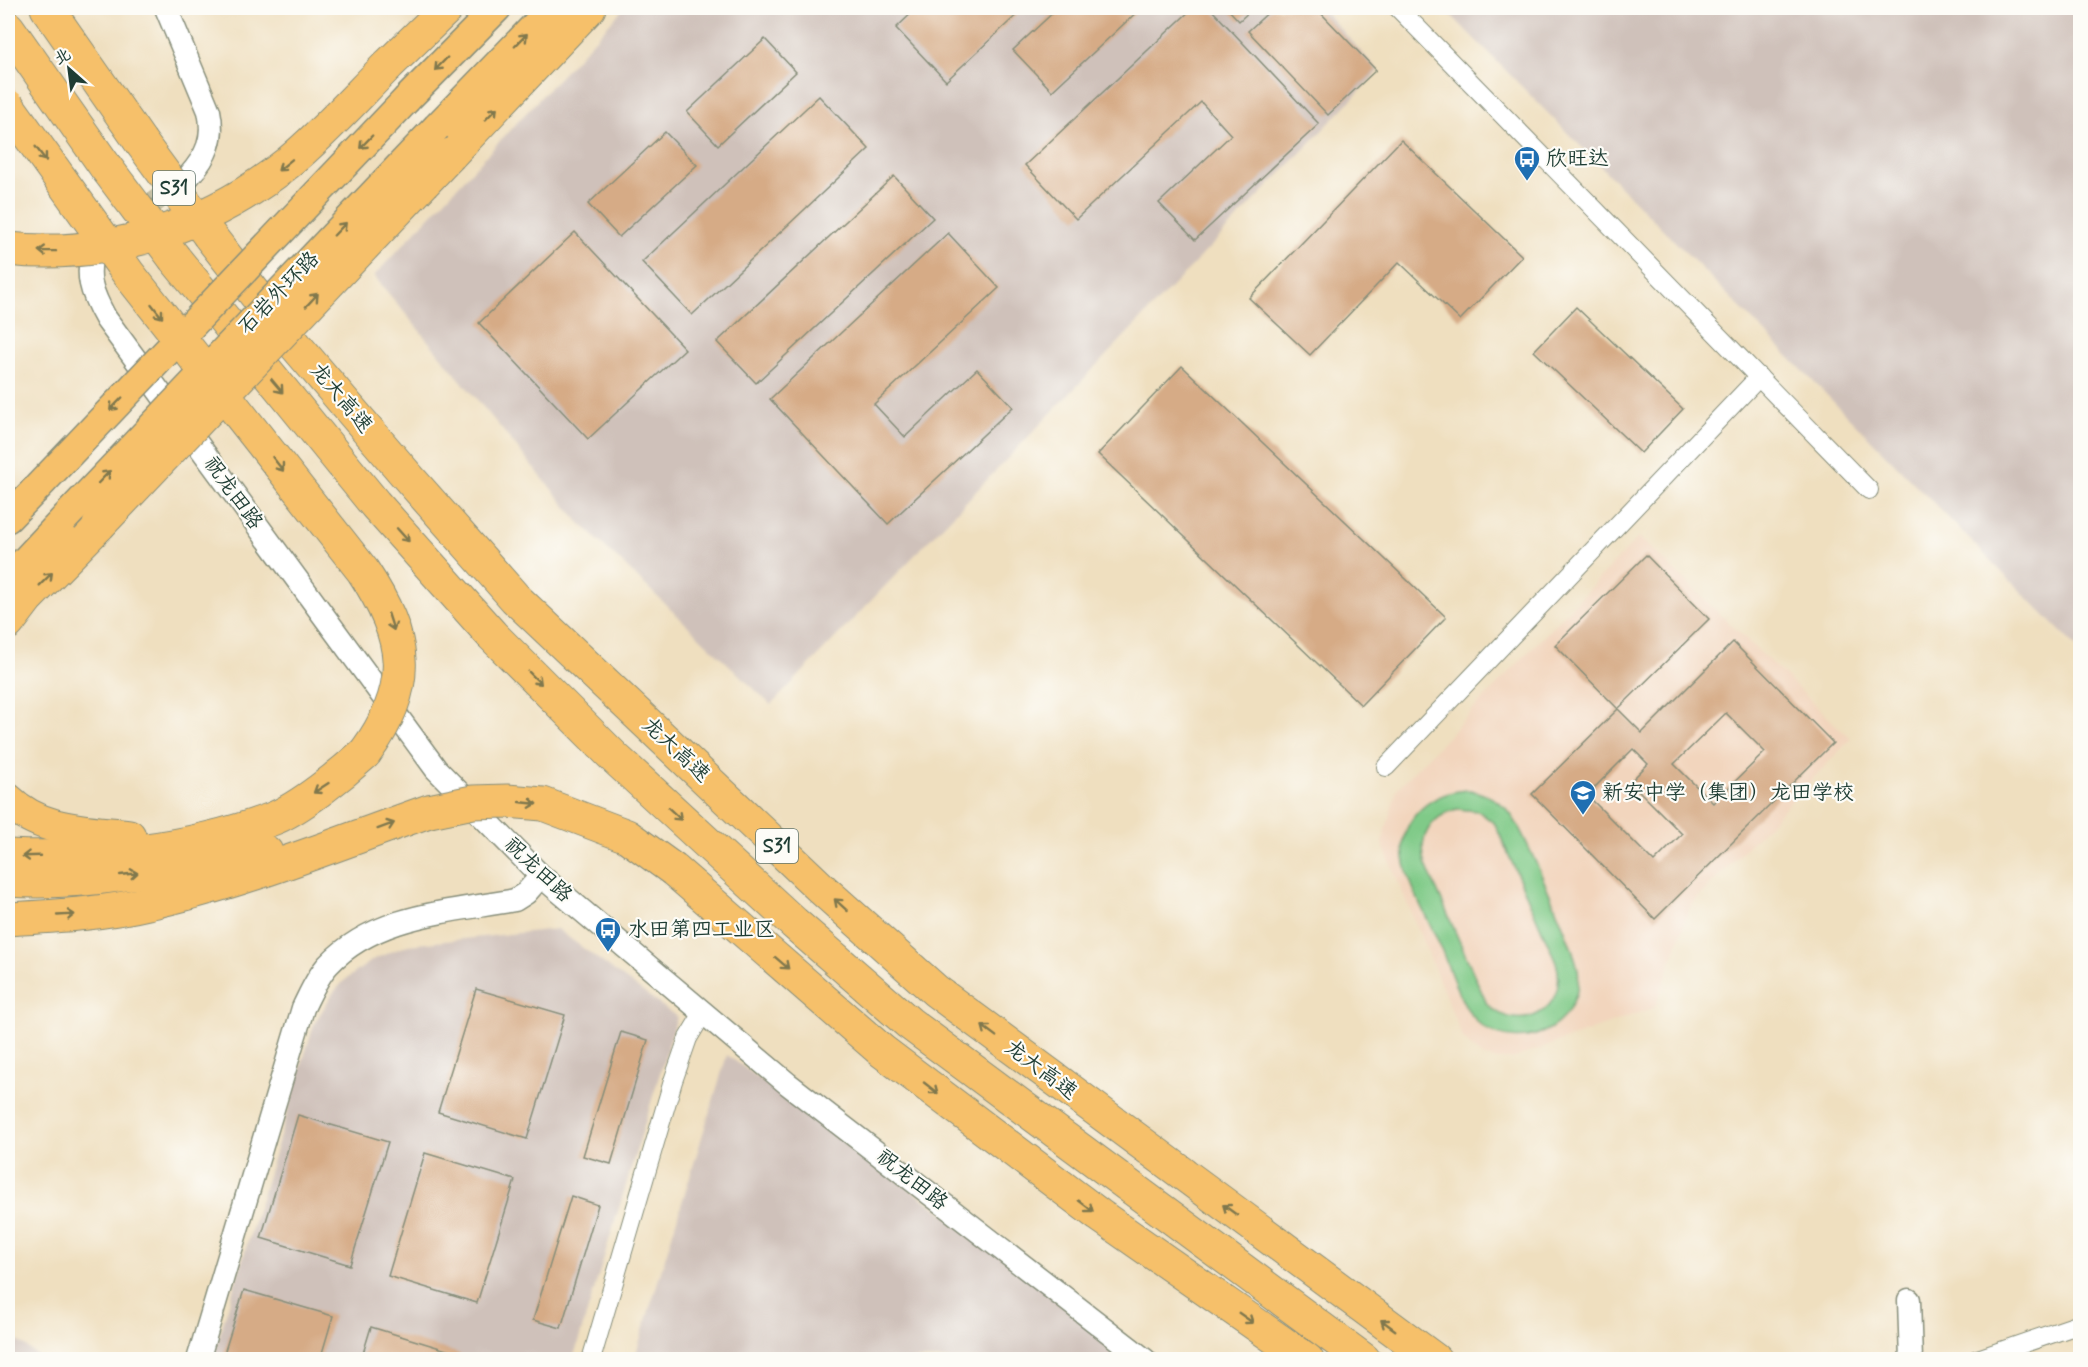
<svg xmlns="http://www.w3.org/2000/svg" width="2088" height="1367" font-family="Mynerve,'LXGW WenKai TC',sans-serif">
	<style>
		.built { fill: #f2d5bd }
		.industrial { fill: #cfc1ba }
		.green { fill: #80ca88; stroke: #50845e; stroke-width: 1.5; fill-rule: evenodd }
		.building { fill: #d6ab86; fill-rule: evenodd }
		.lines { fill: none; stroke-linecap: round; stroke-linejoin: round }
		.tertiary-tunnel { stroke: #c5bfa3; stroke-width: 22; stroke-dasharray: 22 11; stroke-linecap: butt }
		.minor-casing { stroke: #878e7a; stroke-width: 20 }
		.tertiary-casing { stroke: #878e7a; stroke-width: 25 }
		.primary-casing { stroke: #878e7a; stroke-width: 31 }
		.motorway-casing { stroke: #878e7a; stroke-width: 35 }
		.minor { stroke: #fff; stroke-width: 18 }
		.tertiary { stroke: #fff; stroke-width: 22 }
		.primary { stroke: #f6c06b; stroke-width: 28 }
		.motorway { stroke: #f6c06b; stroke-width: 33 }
		.primary-bridge-casing { stroke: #878e7a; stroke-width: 31; stroke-linecap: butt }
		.motorway-bridge-casing { stroke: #878e7a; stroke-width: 35; stroke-linecap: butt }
		.primary-bridge { stroke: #f6c06b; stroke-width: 28 }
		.motorway-bridge { stroke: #f6c06b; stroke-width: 33 }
		.oneway { stroke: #80784d }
		.labels { text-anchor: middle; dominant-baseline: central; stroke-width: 4.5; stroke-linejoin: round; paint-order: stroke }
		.shield { fill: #fdfcf7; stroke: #62766e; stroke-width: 1.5 }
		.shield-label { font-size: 20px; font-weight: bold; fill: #1f3d34 }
		.poi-label { font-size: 21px; fill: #1f3d34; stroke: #fdfcf7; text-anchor: start }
		.street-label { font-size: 21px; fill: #1f3d34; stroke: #fdfcf7 }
	</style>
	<rect width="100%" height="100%" fill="#fdfcf7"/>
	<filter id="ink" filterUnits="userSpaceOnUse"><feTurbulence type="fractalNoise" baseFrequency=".0167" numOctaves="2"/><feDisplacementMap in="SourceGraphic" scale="12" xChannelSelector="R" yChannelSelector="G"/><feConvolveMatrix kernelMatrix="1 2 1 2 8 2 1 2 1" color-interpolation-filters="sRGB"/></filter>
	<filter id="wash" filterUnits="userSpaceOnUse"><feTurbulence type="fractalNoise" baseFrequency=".008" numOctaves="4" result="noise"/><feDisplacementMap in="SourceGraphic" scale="24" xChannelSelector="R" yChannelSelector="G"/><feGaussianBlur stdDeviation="1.35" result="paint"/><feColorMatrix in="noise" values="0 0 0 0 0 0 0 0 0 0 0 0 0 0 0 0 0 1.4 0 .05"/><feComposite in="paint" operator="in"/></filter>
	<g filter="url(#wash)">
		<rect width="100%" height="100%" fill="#efdfbf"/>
		<polygon class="built" points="1639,537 1851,739 1691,905 1655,1007 1514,1058 1499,1060 1485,1057 1473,1049 1463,1038 1382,843 1397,789"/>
		<g class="industrial">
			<polygon points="624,8 1321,8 1379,71 771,705 579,522 374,276"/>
			<polygon points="1444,8 2080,8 2080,651"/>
			<polygon points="557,929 677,1017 573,1359 212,1360 314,1024 333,993 345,980 374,959 408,945"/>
			<polygon points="727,1055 1143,1359 634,1360"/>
			<polygon points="8,1333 42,1359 8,1359"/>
		</g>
		<path class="green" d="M1470 790C1485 794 1499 799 1509 812 1522 826 1575 949 1578 970 1581 992 1570 1016 1551 1028 1530 1041 1502 1041 1482 1026 1460 1008 1451 972 1440 946 1429 921 1408 885 1404 858 1398 817 1433 791 1470 790ZM1457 809 1478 811 1495 824 1556 962C1570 1009 1521 1037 1487 1004L1426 865C1417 838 1430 817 1457 809Z"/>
		<g id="blocks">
			<g class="building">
				<polygon points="917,8 1024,8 946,81 896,28"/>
				<polygon points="1058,8 1141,8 1052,91 1013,50"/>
				<polygon points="1193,8 1210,8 1319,124 1195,240 1159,203 1231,135 1201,102 1076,219 1025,165"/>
				<polygon points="1227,8 1253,8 1239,21"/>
				<polygon points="1273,8 1316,8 1376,70 1328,115 1248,31"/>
				<polygon points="765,39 796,72 718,145 687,112"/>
				<polygon points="819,96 869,149 692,315 642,262"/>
				<polygon points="665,132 697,165 619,237 588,204"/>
				<polygon points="1401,140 1522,256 1460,320 1399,262 1310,355 1249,298"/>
				<polygon points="894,176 933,218 756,383 717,342"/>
				<polygon points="575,232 685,349 588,439 479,323"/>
				<polygon points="948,233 999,288 874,404 905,437 977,369 1013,407 888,524 770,399"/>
				<polygon points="1576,307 1683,409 1641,453 1534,351"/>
				<polygon points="1182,366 1446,617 1361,705 1098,454"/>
				<polygon points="1646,555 1709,619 1618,709 1555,645"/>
				<path d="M1733 642 1833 743 1655 919 1532 794 1618 709 1642 733ZM1726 713 1765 752 1713 803 1674 764ZM1633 749 1648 764 1630 782 1682 834 1654 862 1587 795Z"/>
				<polygon points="476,989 565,1015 527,1139 438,1112"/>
				<polygon points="621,1032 648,1040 611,1164 583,1156"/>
				<polygon points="298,1115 388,1142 350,1265 261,1238"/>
				<polygon points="425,1153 515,1180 477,1303 388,1276"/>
				<polygon points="571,1196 598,1205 561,1328 533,1320"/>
				<polygon points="244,1290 333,1316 320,1360 222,1360"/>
				<polygon points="371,1327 460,1354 458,1360 361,1360"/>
			</g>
		</g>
	</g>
	<g filter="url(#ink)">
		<use href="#blocks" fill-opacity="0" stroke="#878e7a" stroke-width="1.5"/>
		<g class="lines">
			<polyline class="tertiary-tunnel" points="100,243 186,178"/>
			<g class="minor-casing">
				<g id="minor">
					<polyline points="1398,8 1869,490"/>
					<polyline points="1386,767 1759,377"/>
					<polyline points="591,1360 673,1081 688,1038 703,1013"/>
					<polyline points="1975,1360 2080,1324"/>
				</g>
			</g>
			<g class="tertiary-casing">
				<g id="tertiary">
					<path d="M166 8 209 111C215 138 207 156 189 176"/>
					<path d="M96 246C83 273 92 294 106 319L436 769 541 876 788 1084 1145 1360"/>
					<polyline points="1909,1300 1911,1360"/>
					<path d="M198 1360 303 1008C310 994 317 977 328 965 376 914 450 912 515 900L526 893 541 876"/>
				</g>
			</g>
			<g class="primary-casing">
				<g id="primary">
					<polyline points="407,99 497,8"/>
					<polyline points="437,127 552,8"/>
					<polyline points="8,518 34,491"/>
					<polyline points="8,579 64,519"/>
				</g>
			</g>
			<g class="motorway-casing">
				<g id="motorway">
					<polyline points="47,8 140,141"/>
					<polyline points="8,28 105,166"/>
					<polyline points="387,66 447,8"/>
					<polyline points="450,155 589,8"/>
					<polyline points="209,235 296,346 408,477 515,598 823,890 936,991 1435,1360"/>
					<polyline points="175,259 375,504 492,635 615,758 794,923 909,1023 1364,1360"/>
					<polyline points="8,623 27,598 99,525"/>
					<path d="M8 800C41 832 85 831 129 836"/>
					<path d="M8 856C94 860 190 850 272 819 299 809 343 773 365 753"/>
					<polyline points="674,870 882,1051 1099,1215 1307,1360"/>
					<path d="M8 880C95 886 181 863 266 852"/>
					<path d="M8 919C55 916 102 914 148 903 242 883 338 843 429 811"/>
				</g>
			</g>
			<use href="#minor" class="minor"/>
			<use href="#tertiary" class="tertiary"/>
			<use href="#primary" class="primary"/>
			<use href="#motorway" class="motorway"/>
			<g class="primary-bridge-casing">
				<g id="primary-bridge">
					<polyline points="34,491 407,99"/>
					<polyline points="64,519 437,127"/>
				</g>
			</g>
			<g class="motorway-bridge-casing">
				<g id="motorway-bridge">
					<path d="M8 106 128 273 363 571C408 639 414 686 365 753"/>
					<polyline points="140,141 209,235"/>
					<polyline points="105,166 175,259"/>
					<path d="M8 249C109 260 210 226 289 162 324 133 355 98 387 66"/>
					<polyline points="99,525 450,155"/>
					<polyline points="429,811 473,802 507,801 543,804 627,836 674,870"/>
				</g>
			</g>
			<use href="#primary-bridge" class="primary-bridge"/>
			<use href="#motorway-bridge" class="motorway-bridge"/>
		</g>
		<defs><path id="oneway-shaft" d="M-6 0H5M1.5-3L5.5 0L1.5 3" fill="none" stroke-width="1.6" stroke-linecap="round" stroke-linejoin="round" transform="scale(1.5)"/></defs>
		<g class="oneway">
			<use href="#oneway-shaft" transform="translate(521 40) rotate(-46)"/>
			<use href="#oneway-shaft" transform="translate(441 64) rotate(134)"/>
			<use href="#oneway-shaft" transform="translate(491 114) rotate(-46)"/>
			<use href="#oneway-shaft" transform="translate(366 142) rotate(134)"/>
			<use href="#oneway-shaft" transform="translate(41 154) rotate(53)"/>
			<use href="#oneway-shaft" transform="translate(285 165) rotate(141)"/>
			<use href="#oneway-shaft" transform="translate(340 229) rotate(-46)"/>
			<use href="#oneway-shaft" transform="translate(47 251) rotate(-179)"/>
			<use href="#oneway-shaft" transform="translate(312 300) rotate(-47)"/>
			<use href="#oneway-shaft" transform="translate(157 311) rotate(52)"/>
			<use href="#oneway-shaft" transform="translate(277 386) rotate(50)"/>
			<use href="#oneway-shaft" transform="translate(116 404) rotate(134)"/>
			<use href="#oneway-shaft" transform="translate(278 464) rotate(52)"/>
			<use href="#oneway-shaft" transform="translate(104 477) rotate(-46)"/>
			<use href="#oneway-shaft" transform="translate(403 535) rotate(48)"/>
			<use href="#oneway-shaft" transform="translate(46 579) rotate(-45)"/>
			<use href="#oneway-shaft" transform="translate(391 622) rotate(72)"/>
			<use href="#oneway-shaft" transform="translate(535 678) rotate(45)"/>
			<use href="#oneway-shaft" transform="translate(321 788) rotate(147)"/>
			<use href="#oneway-shaft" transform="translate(528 803) rotate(6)"/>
			<use href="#oneway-shaft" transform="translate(675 814) rotate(43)"/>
			<use href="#oneway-shaft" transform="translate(386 826) rotate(-20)"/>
			<use href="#oneway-shaft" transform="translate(31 856) rotate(178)"/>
			<use href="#oneway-shaft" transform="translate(129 874) rotate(-6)"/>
			<use href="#oneway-shaft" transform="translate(841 905) rotate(-138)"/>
			<use href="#oneway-shaft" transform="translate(66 915) rotate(-3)"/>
			<use href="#oneway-shaft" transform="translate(782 963) rotate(41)"/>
			<use href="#oneway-shaft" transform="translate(989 1031) rotate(-143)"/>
			<use href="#oneway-shaft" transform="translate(931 1088) rotate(38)"/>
			<use href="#oneway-shaft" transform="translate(1086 1206) rotate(37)"/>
			<use href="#oneway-shaft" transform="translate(1230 1210) rotate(-144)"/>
			<use href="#oneway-shaft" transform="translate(1246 1318) rotate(35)"/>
			<use href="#oneway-shaft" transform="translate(1388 1325) rotate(-144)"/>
		</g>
	</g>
	<defs>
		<g id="bus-pin" transform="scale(1.35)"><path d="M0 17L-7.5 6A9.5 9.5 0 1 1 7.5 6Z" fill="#1f6fb2" stroke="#fdfcf7"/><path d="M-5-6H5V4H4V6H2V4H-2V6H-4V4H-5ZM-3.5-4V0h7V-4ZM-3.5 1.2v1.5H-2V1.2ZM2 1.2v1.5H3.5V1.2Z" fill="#fff"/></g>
		<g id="school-pin" transform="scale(1.35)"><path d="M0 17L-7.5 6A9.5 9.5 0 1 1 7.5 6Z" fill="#1f6fb2" stroke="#fdfcf7"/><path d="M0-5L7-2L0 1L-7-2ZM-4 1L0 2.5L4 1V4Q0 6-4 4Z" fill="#fff"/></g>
	</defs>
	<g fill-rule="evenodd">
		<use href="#bus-pin" x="1527" y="159"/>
		<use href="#school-pin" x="1583" y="793"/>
		<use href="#bus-pin" x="608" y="930"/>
	</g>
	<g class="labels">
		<g class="shield">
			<rect x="153" y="171" width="42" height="34" rx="4.5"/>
			<rect x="756" y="829" width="42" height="34" rx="4.5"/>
		</g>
		<g class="shield-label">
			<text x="174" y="188">S31</text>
			<text x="777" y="846">S31</text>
		</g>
		<g class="poi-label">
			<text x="1546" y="159">欣旺达</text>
			<text x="1602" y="793">新安中学（集团）龙田学校</text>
			<text x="628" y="930">水田第四工业区</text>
		</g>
		<g class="street-label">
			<text transform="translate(279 293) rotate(-46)">石岩外环路</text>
			<text transform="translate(341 398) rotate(50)">龙大高速</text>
			<text transform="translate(233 493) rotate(54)">祝龙田路</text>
			<text transform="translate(676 750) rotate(43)">龙大高速</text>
			<text transform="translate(538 870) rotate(43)">祝龙田路</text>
			<text transform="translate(1041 1070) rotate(37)">龙大高速</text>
			<text transform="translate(912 1180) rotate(38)">祝龙田路</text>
		</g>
	</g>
	<rect width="2088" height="1367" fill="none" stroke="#fdfcf7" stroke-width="30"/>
	<g transform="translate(69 69) rotate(332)" stroke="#fdfcf7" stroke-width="4.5" paint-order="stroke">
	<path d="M0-4.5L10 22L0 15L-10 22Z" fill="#1f3d34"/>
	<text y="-9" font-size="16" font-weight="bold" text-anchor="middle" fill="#1f3d34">北</text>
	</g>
</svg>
